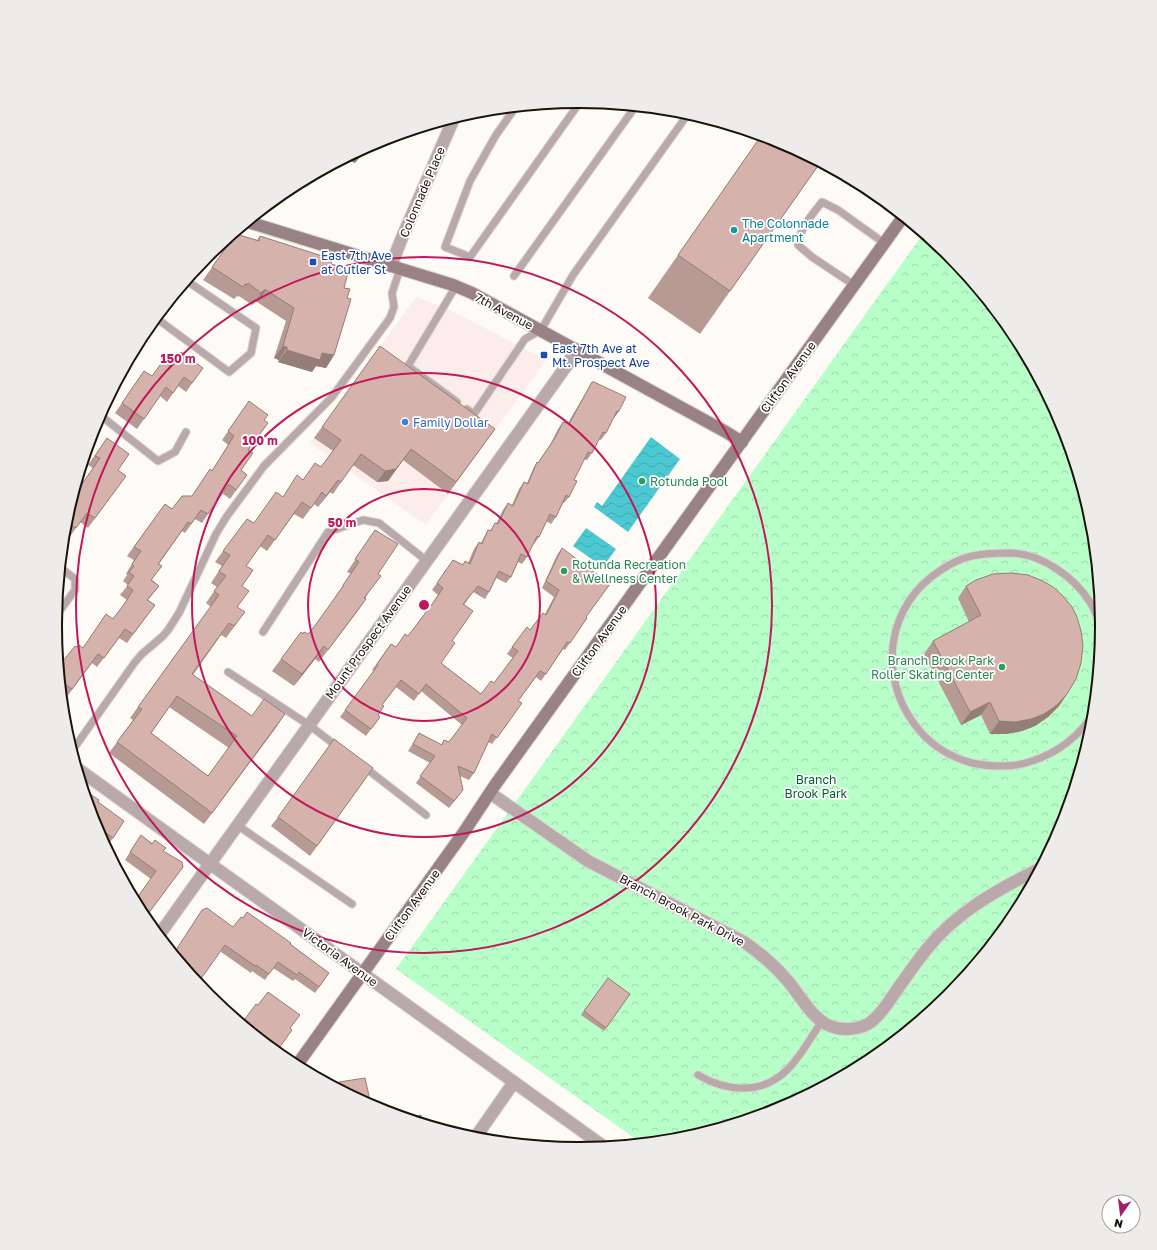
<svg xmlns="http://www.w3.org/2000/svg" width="1157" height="1250" font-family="'Golos Text',sans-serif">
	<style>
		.commercial { fill: #fcecea }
		.park { fill: url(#park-crowns) }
		.water { fill: url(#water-waves) }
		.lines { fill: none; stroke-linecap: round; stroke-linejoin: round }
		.lane-casing { stroke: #dad5cf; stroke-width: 9 }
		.street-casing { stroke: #dad5cf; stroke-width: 14 }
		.secondary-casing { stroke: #dad5cf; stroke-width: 14 }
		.lane { stroke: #b9a9aa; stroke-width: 7 }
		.street { stroke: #b9a9aa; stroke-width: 12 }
		.secondary { stroke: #988284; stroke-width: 12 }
		.wall { fill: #b79a94; fill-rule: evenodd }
		.shaded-wall { fill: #957d78 }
		.building { fill: #d5b3ac; stroke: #957d78; fill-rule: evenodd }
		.ring { fill: none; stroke: #c2185b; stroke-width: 2 }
		.culture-dot { fill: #0f9aa8; stroke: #fff; stroke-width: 1.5 }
		.transit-dot { fill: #1a4fb4; stroke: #fff; stroke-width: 1.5 }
		.shop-dot { fill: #3f7fe0; stroke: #fff; stroke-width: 1.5 }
		.leisure-dot { fill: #2e9e5b; stroke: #fff; stroke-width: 1.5 }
		.labels { text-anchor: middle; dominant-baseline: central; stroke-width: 3.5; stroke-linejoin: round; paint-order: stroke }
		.street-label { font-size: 12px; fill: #1b130a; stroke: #fff }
		.culture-label { font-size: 12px; fill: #0d838f; stroke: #fff; text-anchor: start }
		.transit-label { font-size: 12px; fill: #164399; stroke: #fff; text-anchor: start }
		.shop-label { font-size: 12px; fill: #366cbe; stroke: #fff; text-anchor: start }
		.leisure-label { font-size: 12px; fill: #27864d; stroke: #fff; text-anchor: start }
		.park-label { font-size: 12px; fill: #045f2e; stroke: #fff }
		.rim { fill: none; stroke: #1b130a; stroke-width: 2 }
		.centre { fill: #c2185b; stroke: #fff; stroke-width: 2 }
		.ring-label { font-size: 12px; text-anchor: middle; font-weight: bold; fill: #c2185b; stroke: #fff; stroke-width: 3.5; stroke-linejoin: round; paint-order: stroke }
	</style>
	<defs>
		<pattern id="park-crowns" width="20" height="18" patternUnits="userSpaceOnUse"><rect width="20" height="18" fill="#b8fec9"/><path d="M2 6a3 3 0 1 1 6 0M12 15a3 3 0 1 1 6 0" fill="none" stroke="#9ed9ab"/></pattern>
		<pattern id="water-waves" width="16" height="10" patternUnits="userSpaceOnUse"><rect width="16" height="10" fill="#4bc8d1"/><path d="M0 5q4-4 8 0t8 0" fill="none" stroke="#41abb2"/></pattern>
	</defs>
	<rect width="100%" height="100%" fill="#fefaf5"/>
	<polygon class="commercial" points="416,297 446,308 546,360 426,525 310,443"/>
	<polygon class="park" points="923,234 949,255 1014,334 1062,425 1092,523 1102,625 1092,727 1062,826 1014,916 949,995 869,1060 779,1109 680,1138 640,1142 396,969"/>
	<g class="water">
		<polygon points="651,437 680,459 628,532 594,507 597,502 602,506"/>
		<polygon points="586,528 616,549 603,567 573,546"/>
	</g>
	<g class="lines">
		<g class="lane-casing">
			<g id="lane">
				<polyline points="515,108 496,135 470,181 445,247 470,257 580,102"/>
				<polyline points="514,276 635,107"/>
				<path d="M854 285 812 257 798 245C800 228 811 216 822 202L838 210 884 243"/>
				<polyline points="456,286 408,366 457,402"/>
				<polyline points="156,318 229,372 251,353 256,328 187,281"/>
				<polyline points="467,409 474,414 525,339 541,330 573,275 688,114"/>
				<polyline points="100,415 158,461 175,452 186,432"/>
				<polyline points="56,616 75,590 75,579 61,568"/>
				<polyline points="263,632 328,532 363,520 379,523 427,561"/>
				<polyline points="228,672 309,725 339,748"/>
				<path d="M1094 711C1082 735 1057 753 1032 761 1013 768 992 767 972 763 950 757 929 744 915 725 877 675 887 604 941 570 950 564 961 558 972 556 985 553 997 553 1011 553 1042 554 1074 577 1090 602 1095 610 1098 619 1102 627"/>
				<polyline points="72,751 135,662 142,654 163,636 168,630 179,613 216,534 227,516 264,466 332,397 390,318 394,307 392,293 400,269"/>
				<polyline points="363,766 426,815"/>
				<polyline points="237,825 352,904"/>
				<path d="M698 1075C727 1092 763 1095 788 1069 801 1056 811 1037 822 1021"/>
			</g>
		</g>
		<g class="street-casing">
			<g id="street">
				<polyline points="391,266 401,240 454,118"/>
				<polyline points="78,769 603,1146"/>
				<path d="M490 793 588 861 744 942C760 953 774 965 787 980 800 995 811 1018 830 1026 842 1031 860 1030 871 1022 880 1015 886 1006 892 997 903 981 914 965 926 950 956 912 997 890 1039 869"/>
				<polyline points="159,935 567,365 576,349"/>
				<polyline points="475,1138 514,1082"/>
			</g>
		</g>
		<g class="secondary-casing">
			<g id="secondary">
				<polyline points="248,222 453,285 472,293 726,432 742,442"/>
				<polyline points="297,1065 464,832 495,785 903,217"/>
			</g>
		</g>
		<use href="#lane" class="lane"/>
		<use href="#street" class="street"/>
		<use href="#secondary" class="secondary"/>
	</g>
	<g class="wall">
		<polygon points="761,136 820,163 700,334 648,298"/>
		<polygon points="236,234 257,240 260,236 331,264 344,288 347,298 334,355 326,368 316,366 312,372 278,362 279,360 274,358 286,321 257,302 255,302 252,305 239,296 238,297 237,296 234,299 203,280"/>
		<polygon points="937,245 949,255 957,265 934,249"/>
		<polygon points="170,366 203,368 186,392 178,386 167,402 160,396 137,429 115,413 144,371 152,376"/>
		<polygon points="592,382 614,418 613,418 606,433 601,440 599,439 592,453 587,460 584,459 574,480 569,497 564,503 563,503 556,517 551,524 546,521 539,537 534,544 533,544 527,557 522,564 518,562 511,577 506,583 496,578 489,592 485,599 473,592 464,605 452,641 441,663 481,694 494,683 513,658 507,654 512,647 530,630 545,614 554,597 542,588 557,555 562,548 586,618 587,618 565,650 563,649 541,681 536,677 518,701 522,703 492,744 488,742 474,773 469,780 460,776 458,797 449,808 416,783 430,763 408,751 415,740 419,733 441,745 444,740 449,742 462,725 421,691 414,701 396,687 382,705 378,715 380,717 366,736 340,717 374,671 372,670 391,644 396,647 408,636 430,607 438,595 432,590 453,560 463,565 468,563 474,549 479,542 481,543 484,537 488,530 490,531 495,523 496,524 503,510 508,503 512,505 519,489 524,482 527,483 533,469 537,462 538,463 550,445 558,429 563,422 568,423 588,389"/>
		<polygon points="249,401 264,421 249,450 241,470 247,475 230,499 222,493 202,523 195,519 185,533 182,531 159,564 152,580 159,586 148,600 155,605 127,643 119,638 97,667 92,663 66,698 62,695 59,666 77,647 83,648 113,619 122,607 127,600 120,595 128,585 123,581 127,575 126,574 134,560 127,556 165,504 172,509 192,496 212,471 228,445 222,440"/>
		<path d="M322 427 495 429 448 494 403 460 388 481 377 482 353 465 333 494 330 492 318 507 314 504 303 519 294 514 267 551 260 546 246 566 237 607V623L226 638 221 635 193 675 252 716 277 726 204 824 109 753 133 720 130 718 211 607 206 603 217 587 211 583 222 566 215 562 247 519 254 523 282 497 321 467 333 451 314 438ZM169 707 229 748 208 776 151 733Z"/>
		<polygon points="107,438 118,470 126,476 88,528 80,522 69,538 64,534 65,523 93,468 88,465"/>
		<polygon points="375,530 378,574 365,599 366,599 319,662 315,659 294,686 272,671 281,659 303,634 308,634 314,627 336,598 335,597 351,574 347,572"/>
		<polygon points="966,586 1067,694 1059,706 1048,717 1035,726 1022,731 1006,734 990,734 981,715 961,725 924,654 933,641 969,622 958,598"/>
		<polygon points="373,768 310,856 271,826 278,817"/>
		<polygon points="98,802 124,821 107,847 95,825"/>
		<polygon points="141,835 163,851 183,867 145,918 143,916 151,879 125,860"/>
		<polygon points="233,927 290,944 329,973 315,993 295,979 293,981 273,968 265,980 252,971 251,973 221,952"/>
		<polygon points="608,978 630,994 604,1031 581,1015"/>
		<polygon points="339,1082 371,1105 336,1086"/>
	</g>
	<g class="shaded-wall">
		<polygon points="354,154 360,157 355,163 345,159"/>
		<polygon points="264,290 266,290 257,302 255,302 252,305"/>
		<polygon points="283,346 287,347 279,360 274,358"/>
		<polygon points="287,350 322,353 334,355 326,368 316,366 312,372 278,362"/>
		<polygon points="617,411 619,411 614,418 612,418"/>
		<polygon points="411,449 388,481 377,482 385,471"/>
		<polygon points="338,480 330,492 318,507 326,496"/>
		<polygon points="366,599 357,612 319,662 328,650"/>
		<polygon points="324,646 315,659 294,686 302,674"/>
		<polygon points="1067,694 1059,706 1048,717 1035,726 1022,731 1006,734 990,734 999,721"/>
		<polygon points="990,702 981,715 961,725 970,712"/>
		<polygon points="285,714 277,726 204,824 212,813"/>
	</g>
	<g class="building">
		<polygon points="761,136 779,141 820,163 730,291 678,255"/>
		<polygon points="363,150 360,157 354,154"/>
		<polygon points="236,234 259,241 260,236 316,254 332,259 331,264 349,269 344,288 350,289 347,298 351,299 334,355 322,353 320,360 287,350 287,347 283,346 294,308 266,290 264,290 261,293 248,283 247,285 245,284 243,287 212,267"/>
		<path d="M380 346 495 429 456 482 411 449 396 469 385 471 361 454 341 482 338 480 326 496 322 492 311 508 302 502 275 540 268 535 246 566 253 570 242 586 249 591 237 607 245 612 234 626 229 623 192 674 252 716 264 699 285 714 212 813 117 742 142 709 138 707 219 595 214 591 226 576 219 571 230 555 223 551 247 519 254 523 276 492 283 497 297 475 303 480 315 463 321 467 341 440 322 427ZM177 696 237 736 208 776 151 733Z"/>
		<polygon points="181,352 203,368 192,383 184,377 173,393 166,387 144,419 122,403 144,371 152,376 163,361 170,366"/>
		<polygon points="592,382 594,382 626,397 619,411 617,411 606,433 603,432 592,453 588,452 574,480 577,481 569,497 566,495 556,517 550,514 539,537 537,536 527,557 521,554 511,577 499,571 489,592 478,586 463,604 473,611 452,641 455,643 441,663 481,694 491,681 494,683 518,651 512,647 527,627 530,630 543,613 546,615 559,590 546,581 562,548 610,584 586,617 587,618 570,643 567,642 546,674 540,671 518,701 522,703 497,738 492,734 474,773 458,766 463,790 454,801 420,776 435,756 413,744 419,733 442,745 444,740 449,742 467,718 426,684 419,694 401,680 382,705 384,706 378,715 380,717 371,729 345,710 378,665 377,664 391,644 396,647 405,634 408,636 433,603 443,588 437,583 453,560 463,565 465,561 470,564 479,542 482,544 488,530 491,531 495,523 498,524 508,503 513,506 524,482 528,484 537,462 538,463 555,438 563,422 569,424"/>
		<polygon points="249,401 268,415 264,420 268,423 248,450 253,453 241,470 247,475 236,490 229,484 208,514 201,510 191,524 188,522 158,564 162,566 151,580 159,586 147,600 155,605 133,634 125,629 104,658 98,654 72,689 63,683 61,687 59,666 75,646 77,647 79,645 83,648 106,614 113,619 125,603 133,590 127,586 134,576 129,572 134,566 132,564 141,551 134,547 165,504 172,509 182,496 192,496 210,469 212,471 234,436 228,431"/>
		<polygon points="107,438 129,454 118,470 126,476 95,518 87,513 76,528 69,524 64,530 65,523 73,497 100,458 95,456"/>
		<polygon points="375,530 398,544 378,574 381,576 364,598 366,599 328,650 324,646 302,674 281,659 301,632 303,634 304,632 308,634 314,627 344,585 343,585 359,562 355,559"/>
		<polygon points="1011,573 1028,575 1043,581 1053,587 1062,595 1072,607 1077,617 1081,631 1083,645 1081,663 1076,679 1067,694 1057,705 1044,714 1031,719 1015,722 999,721 990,702 970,712 933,641 981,615 966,586 976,580 993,574"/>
		<polygon points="334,739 373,768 317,846 278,817"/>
		<polygon points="84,790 99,800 98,802 124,821 113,838 99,828 98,831 95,825"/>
		<polygon points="141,835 152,844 155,840 166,848 163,851 182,862 183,867 145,918 135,901 156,871 130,852"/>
		<polygon points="207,908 233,927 241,917 243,918 247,912 291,943 290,944 329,973 319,987 299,972 297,975 278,962 269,974 256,965 255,966 225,945 198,983 174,953 202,910"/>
		<polygon points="608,978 630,994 606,1028 584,1011"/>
		<polygon points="268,992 300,1015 290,1028 292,1030 277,1051 242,1023 256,1004 258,1005"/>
		<polygon points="365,1078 371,1105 341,1089 339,1082"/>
		<polygon points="421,1115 422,1122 409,1118"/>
	</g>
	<g class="ring">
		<circle cx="424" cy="605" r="116"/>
		<circle cx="424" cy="605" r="232"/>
		<circle cx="424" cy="605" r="348"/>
	</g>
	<circle class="culture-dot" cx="734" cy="230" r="4"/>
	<g class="transit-dot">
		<rect x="309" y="258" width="8" height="8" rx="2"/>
		<rect x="540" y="351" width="8" height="8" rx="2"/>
	</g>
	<circle class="shop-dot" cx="405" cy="422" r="4"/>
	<g class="leisure-dot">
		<circle cx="642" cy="481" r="4"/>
		<circle cx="564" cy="571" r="4"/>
		<circle cx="1002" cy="667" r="4"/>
	</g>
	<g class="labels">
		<g class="street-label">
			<text transform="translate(422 192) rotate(-67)">Colonnade Place</text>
			<text transform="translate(504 311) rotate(28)">7th Avenue</text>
			<text transform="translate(788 377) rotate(-54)">Clifton Avenue</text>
			<text transform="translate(599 641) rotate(-54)">Clifton Avenue</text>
			<text transform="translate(368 642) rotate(-54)">Mount Prospect Avenue</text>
			<text transform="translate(412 905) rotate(-54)">Clifton Avenue</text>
			<text transform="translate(682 910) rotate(28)">Branch Brook Park Drive</text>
			<text transform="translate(340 957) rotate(36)">Victoria Avenue</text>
		</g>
		<g class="culture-label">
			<text x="742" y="223">The Colonnade<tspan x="742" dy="14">Apartment</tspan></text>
		</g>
		<g class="transit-label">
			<text x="321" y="255">East 7th Ave<tspan x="321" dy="14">at Cutler St</tspan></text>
			<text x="552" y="348">East 7th Ave at<tspan x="552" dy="14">Mt. Prospect Ave</tspan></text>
		</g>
		<g class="shop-label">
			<text x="413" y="422">Family Dollar</text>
		</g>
		<g class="leisure-label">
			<text x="650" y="481">Rotunda Pool</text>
			<text x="572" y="564">Rotunda Recreation<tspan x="572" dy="14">&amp; Wellness Center</tspan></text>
			<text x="994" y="660" text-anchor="end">Branch Brook Park<tspan x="994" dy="14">Roller Skating Center</tspan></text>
		</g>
		<g class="park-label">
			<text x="816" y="779">Branch<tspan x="816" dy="14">Brook Park</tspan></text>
		</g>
	</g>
	<path d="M0 0H1157V1250H0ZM578 108H579A516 516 0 0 1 1095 624V626A516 516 0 0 1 579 1142H578A516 516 0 0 1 62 626V624A516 516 0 0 1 578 108Z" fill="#edeceb" fill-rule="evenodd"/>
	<path class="rim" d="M578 108H579A516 516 0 0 1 1095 624V626A516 516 0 0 1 579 1142H578A516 516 0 0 1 62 626V624A516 516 0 0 1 578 108Z"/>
	<circle cx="424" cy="605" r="6" class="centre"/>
	<g class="ring-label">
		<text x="178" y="363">150 m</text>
		<text x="260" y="445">100 m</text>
		<text x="342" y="527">50 m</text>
	</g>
	<g transform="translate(1121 1214) rotate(194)"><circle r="19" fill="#ffffff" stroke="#a4a19d"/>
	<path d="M0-3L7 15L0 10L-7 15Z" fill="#a41d68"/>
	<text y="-6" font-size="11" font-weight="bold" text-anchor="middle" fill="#1b130a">N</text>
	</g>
</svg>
